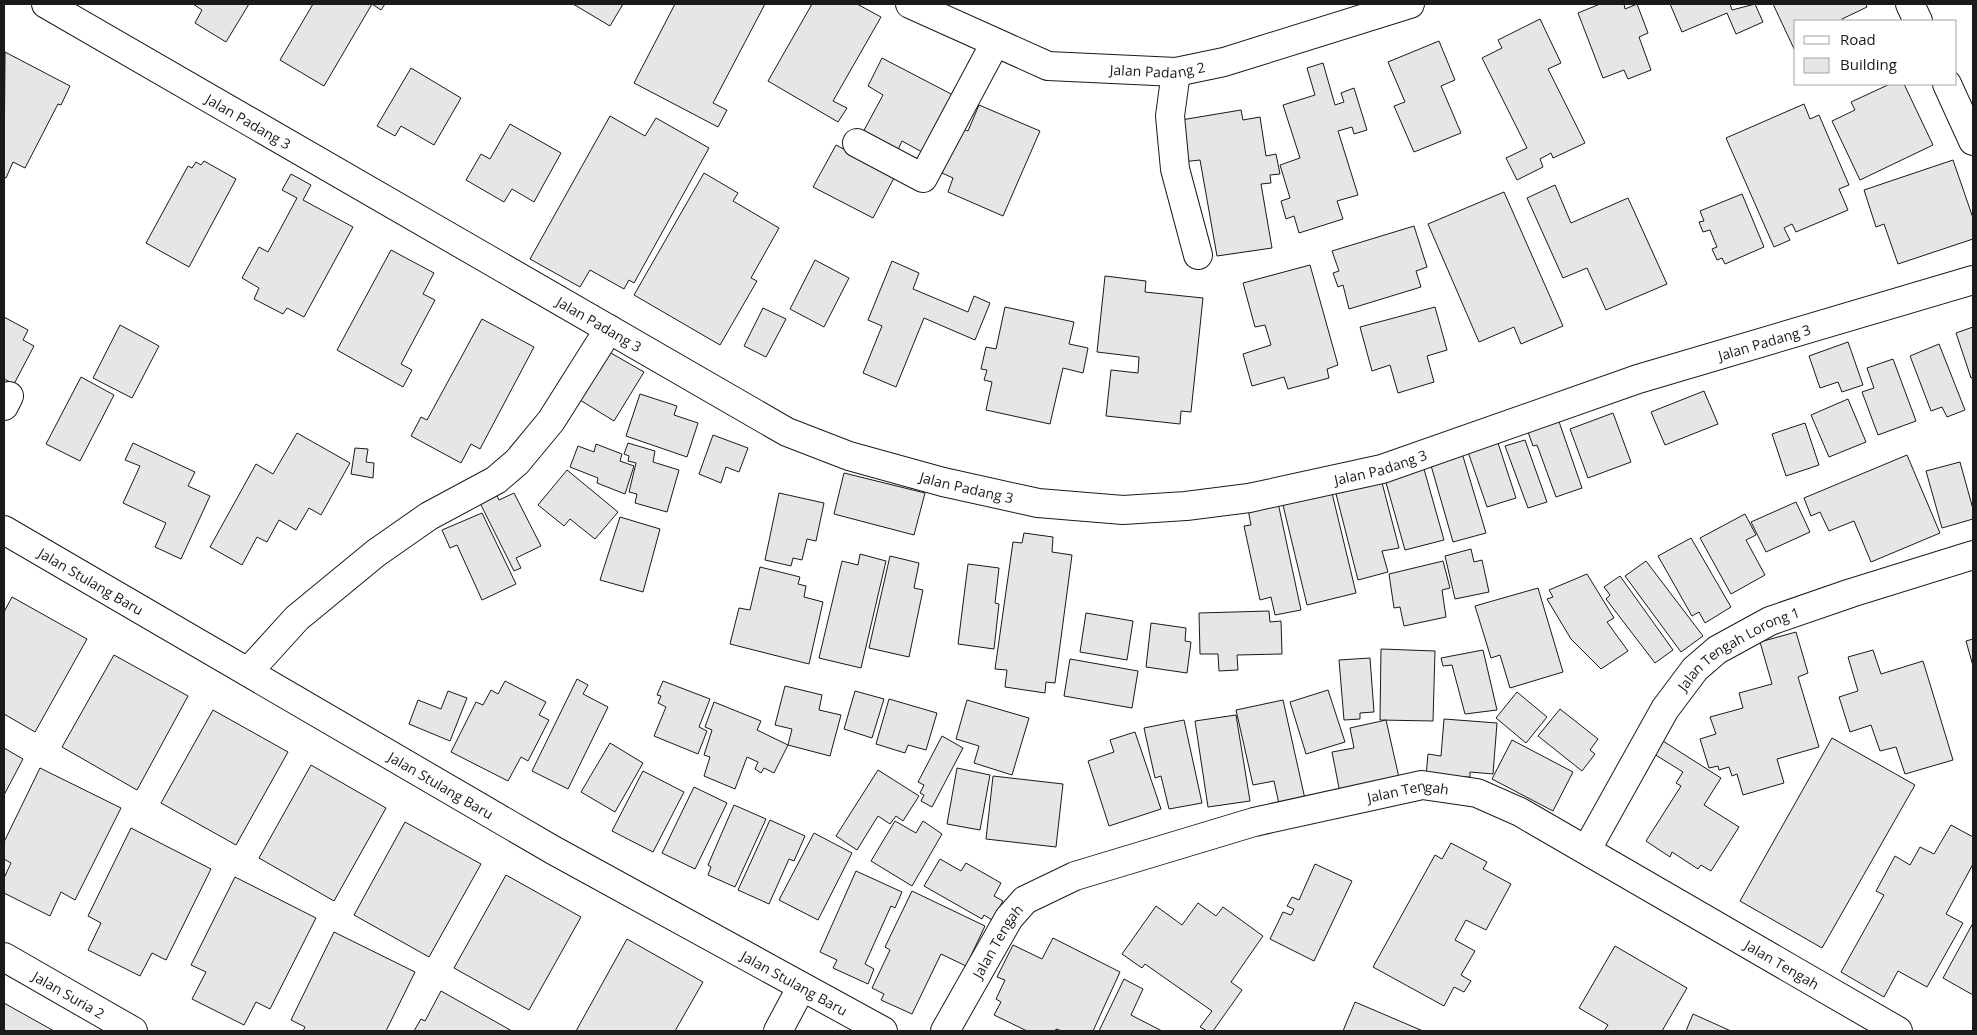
<svg xmlns="http://www.w3.org/2000/svg" width="1977" height="1035" font-family="'Open Sans',sans-serif">
	<style>
		.building { fill: #e6e6e6; stroke: #1a1a1a }
		.lines { fill: none; stroke-linecap: round; stroke-linejoin: round }
		.minor-casing { stroke: #1a1a1a; stroke-width: 30 }
		.major-casing { stroke: #1a1a1a; stroke-width: 30 }
		.minor { stroke: #fff; stroke-width: 28 }
		.major { stroke: #fff; stroke-width: 28 }
		.labels { text-anchor: middle; dominant-baseline: central; stroke-width: 4; stroke-linejoin: round; paint-order: stroke }
		.street-label { font-size: 14px; fill: #1a1a1a; stroke: #fff }
	</style>
	<rect width="100%" height="100%" fill="#fff"/>
	<g class="building">
		<polygon points="193,4 249,4 226,42 195,23 202,10"/>
		<polygon points="313,4 385,4 381,10 372,4 324,86 280,60"/>
		<polygon points="573,4 623,4 610,26"/>
		<polygon points="675,4 765,4 713,103 727,110 718,127 634,83"/>
		<polygon points="812,4 857,4 881,17 833,101 847,108 838,122 768,81"/>
		<polygon points="1600,4 1624,4 1625,9 1637,4 1648,33 1639,37 1651,70 1628,79 1624,70 1603,78 1578,13"/>
		<polygon points="1670,4 1730,4 1732,10 1755,4 1763,22 1736,34 1727,13 1682,32"/>
		<polygon points="1773,4 1866,4 1867,7 1842,19 1843,21 1796,21 1796,53"/>
		<polygon points="1540,19 1561,63 1548,69 1585,143 1553,158 1551,153 1540,159 1543,167 1517,180 1506,158 1527,148 1482,58 1502,48 1498,40"/>
		<polygon points="1439,41 1455,80 1441,86 1461,133 1414,152 1394,106 1405,102 1388,62"/>
		<polygon points="5,52 70,86 61,105 58,104 25,168 13,162 6,178 4,177"/>
		<polygon points="882,58 953,95 922,152 902,141 897,152 862,134 883,95 868,86"/>
		<polygon points="1323,63 1335,105 1344,102 1341,93 1354,88 1367,130 1354,134 1352,127 1338,131 1358,195 1337,201 1343,219 1299,233 1294,216 1286,219 1281,201 1290,198 1280,165 1300,158 1283,105 1315,95 1307,68"/>
		<polygon points="411,68 461,98 434,145 401,126 395,136 377,126"/>
		<polygon points="1890,84 1904,84 1933,145 1860,180 1832,121 1855,110 1851,102"/>
		<polygon points="1804,104 1810,119 1819,115 1849,185 1839,189 1848,210 1796,232 1792,224 1784,228 1790,240 1774,247 1726,138"/>
		<polygon points="979,105 1040,131 1003,216 948,192 953,178 942,173 961,128 968,131"/>
		<polygon points="1241,110 1243,120 1260,117 1266,156 1276,154 1280,174 1270,175 1271,183 1261,184 1272,248 1217,256 1200,160 1182,162 1175,121"/>
		<polygon points="610,116 645,136 656,118 709,148 634,283 629,280 624,289 590,270 580,287 530,259"/>
		<polygon points="510,124 561,153 534,202 512,189 504,202 466,180 481,154 490,159"/>
		<polygon points="836,145 895,176 873,218 813,187"/>
		<polygon points="1953,160 1973,218 1973,239 1898,264 1884,224 1876,227 1864,190"/>
		<polygon points="204,161 236,179 189,267 146,243 188,166 192,168 196,162 201,165"/>
		<polygon points="704,173 738,193 733,201 779,228 751,278 757,281 720,345 634,295"/>
		<polygon points="291,174 311,185 303,200 353,227 304,317 287,308 283,314 254,299 259,288 242,278 259,247 268,252 297,198 282,190"/>
		<polygon points="1555,185 1571,223 1628,198 1667,284 1606,310 1587,268 1563,278 1527,198"/>
		<polygon points="1504,192 1563,326 1521,344 1514,327 1479,342 1428,224"/>
		<polygon points="1742,194 1764,247 1725,264 1722,258 1717,260 1712,249 1717,247 1710,230 1703,232 1699,222 1704,221 1700,211"/>
		<polygon points="1414,226 1427,267 1416,271 1421,287 1349,309 1343,285 1338,287 1333,273 1339,271 1332,251"/>
		<polygon points="391,250 434,273 423,294 435,300 401,364 412,370 403,387 337,350"/>
		<polygon points="815,260 849,278 824,327 790,309"/>
		<polygon points="892,261 919,273 913,289 968,312 974,296 990,303 975,340 924,318 896,387 863,373 882,326 868,320"/>
		<polygon points="1310,265 1338,365 1327,369 1329,378 1288,389 1284,377 1252,386 1243,354 1271,345 1265,325 1255,327 1243,283"/>
		<polygon points="1105,276 1146,281 1145,292 1203,298 1191,412 1181,411 1180,424 1106,416 1111,370 1138,373 1139,357 1097,352"/>
		<polygon points="1005,307 1074,322 1069,344 1088,348 1083,373 1063,368 1050,424 986,410 992,382 984,380 987,370 981,369 986,347 996,349"/>
		<polygon points="1435,307 1447,350 1427,356 1434,382 1398,393 1390,365 1372,371 1360,327"/>
		<polygon points="763,308 786,319 766,357 744,346"/>
		<polygon points="4,317 28,330 23,340 34,346 14,384 4,379"/>
		<polygon points="482,319 534,347 480,449 471,444 461,463 411,436 421,417 427,420"/>
		<polygon points="120,325 159,346 132,398 93,378"/>
		<polygon points="1973,327 1973,377 1971,378 1956,333"/>
		<polygon points="1848,342 1863,385 1842,392 1838,382 1820,388 1809,356"/>
		<polygon points="1939,344 1965,410 1947,417 1942,407 1931,411 1910,356"/>
		<polygon points="609,352 644,372 614,421 580,400"/>
		<polygon points="1893,359 1916,421 1878,435 1862,392 1874,388 1867,368"/>
		<polygon points="81,377 114,395 80,461 46,444"/>
		<polygon points="1704,391 1718,424 1665,445 1651,412"/>
		<polygon points="640,394 677,406 674,415 698,423 687,457 626,436"/>
		<polygon points="1848,399 1866,442 1829,457 1811,415"/>
		<polygon points="1556,413 1582,488 1556,497 1537,445 1533,446 1528,432"/>
		<polygon points="1613,413 1631,462 1588,478 1570,429"/>
		<polygon points="1805,423 1819,465 1786,476 1772,434"/>
		<polygon points="297,433 350,463 321,515 309,508 296,530 279,520 267,542 257,537 242,565 210,547 256,464 273,474"/>
		<polygon points="713,435 748,448 739,472 726,467 721,483 699,474"/>
		<polygon points="1525,440 1547,502 1528,508 1505,446"/>
		<polygon points="133,443 195,472 188,486 210,496 181,559 155,547 166,523 123,503 140,466 125,460"/>
		<polygon points="628,443 655,451 653,462 679,470 667,512 635,503 637,494 629,492 636,463 628,461 629,456 624,454"/>
		<polygon points="1498,443 1516,498 1487,507 1468,452"/>
		<polygon points="596,444 622,454 620,461 634,466 625,494 597,483 598,478 570,467 578,446 594,452"/>
		<polygon points="355,448 368,449 366,462 374,463 373,478 351,474"/>
		<polygon points="1462,453 1486,533 1453,542 1430,462"/>
		<polygon points="1907,455 1940,533 1871,562 1854,521 1829,531 1820,512 1811,516 1804,498"/>
		<polygon points="1422,462 1444,540 1405,550 1383,472"/>
		<polygon points="1960,462 1973,509 1973,519 1942,528 1926,471"/>
		<polygon points="567,470 618,512 595,539 570,519 564,526 538,505"/>
		<polygon points="844,473 925,493 914,535 834,514"/>
		<polygon points="1380,475 1399,548 1382,551 1388,572 1358,580 1334,486"/>
		<polygon points="495,492 499,500 514,493 541,546 516,558 521,568 514,571 479,501"/>
		<polygon points="779,493 824,503 816,541 807,539 802,560 793,558 791,566 765,560"/>
		<polygon points="1332,493 1356,593 1307,605 1283,505"/>
		<polygon points="1277,498 1301,610 1275,615 1271,597 1260,600 1244,526 1251,525 1247,504"/>
		<polygon points="1796,502 1810,532 1766,552 1751,522"/>
		<polygon points="482,513 516,584 482,600 457,545 450,548 442,530"/>
		<polygon points="1745,514 1756,535 1746,540 1765,575 1731,594 1700,538"/>
		<polygon points="620,517 660,529 643,592 600,580"/>
		<polygon points="1024,533 1053,537 1052,552 1072,555 1055,683 1046,682 1045,693 1005,687 1007,670 995,669 1013,542 1022,543"/>
		<polygon points="1691,538 1731,607 1705,623 1699,612 1692,616 1658,556"/>
		<polygon points="1471,549 1474,562 1482,560 1489,592 1455,599 1445,556"/>
		<polygon points="860,554 886,561 861,668 819,658 842,561 858,565"/>
		<polygon points="890,556 919,563 914,588 923,590 909,657 869,648"/>
		<polygon points="1443,561 1450,588 1442,590 1446,617 1404,626 1400,607 1394,608 1389,574"/>
		<polygon points="1646,561 1703,636 1681,652 1625,576"/>
		<polygon points="968,564 999,568 995,603 999,604 994,649 958,644"/>
		<polygon points="760,567 800,577 798,584 806,586 804,597 823,602 809,664 730,644 739,608 750,610"/>
		<polygon points="1587,574 1614,618 1607,622 1628,651 1601,669 1571,639 1547,599 1553,597 1549,590"/>
		<polygon points="1620,576 1673,650 1655,663 1606,599 1610,595 1604,587"/>
		<polygon points="1538,588 1563,672 1510,688 1500,655 1491,658 1475,606"/>
		<polygon points="12,597 87,639 35,732 4,714 4,612"/>
		<polygon points="1269,611 1270,622 1281,621 1282,654 1237,655 1238,670 1219,671 1218,654 1200,654 1199,613"/>
		<polygon points="1086,613 1133,621 1127,660 1080,652"/>
		<polygon points="1151,623 1186,628 1185,641 1191,642 1187,673 1146,667"/>
		<polygon points="1796,632 1808,673 1798,677 1819,747 1777,759 1784,783 1743,795 1737,774 1732,776 1729,767 1719,770 1718,766 1709,768 1700,739 1716,734 1710,717 1743,708 1739,693 1772,684 1760,642"/>
		<polygon points="1973,639 1973,666 1966,641"/>
		<polygon points="1381,649 1435,651 1433,721 1380,720"/>
		<polygon points="1483,650 1497,710 1465,714 1452,665 1443,666 1441,658"/>
		<polygon points="1873,650 1881,674 1923,661 1953,760 1905,774 1896,747 1880,751 1871,725 1850,732 1839,697 1858,691 1848,657"/>
		<polygon points="114,655 188,696 137,790 62,747"/>
		<polygon points="1370,658 1374,712 1360,713 1360,719 1344,720 1339,660"/>
		<polygon points="1070,659 1138,671 1132,708 1064,696"/>
		<polygon points="577,679 588,685 583,694 608,707 568,789 532,771"/>
		<polygon points="505,681 546,702 539,715 549,720 528,761 521,757 508,781 451,752 476,702 483,705 491,690 498,694"/>
		<polygon points="663,681 710,699 699,727 707,731 698,754 654,736 666,707 658,703 661,696 657,695"/>
		<polygon points="785,686 822,695 819,710 841,715 830,756 788,745 792,729 775,725"/>
		<polygon points="1328,690 1345,742 1306,754 1290,702"/>
		<polygon points="448,691 467,698 450,741 409,724 418,700 441,709"/>
		<polygon points="855,691 884,699 872,738 844,729"/>
		<polygon points="1517,692 1547,717 1526,743 1496,718"/>
		<polygon points="889,699 937,713 926,750 908,745 905,753 876,744"/>
		<polygon points="967,700 1029,718 1012,775 974,763 979,746 956,739"/>
		<polygon points="1283,700 1305,799 1279,804 1274,781 1253,785 1236,710"/>
		<polygon points="714,702 761,721 757,730 788,745 774,773 764,768 761,773 755,769 758,762 747,757 735,789 704,776 710,757 704,755 712,730 705,727"/>
		<polygon points="1560,709 1598,739 1590,750 1595,754 1582,771 1538,736"/>
		<polygon points="213,710 288,752 236,845 161,803"/>
		<polygon points="1236,715 1250,801 1208,807 1195,721"/>
		<polygon points="1444,719 1497,723 1493,774 1470,772 1470,777 1426,777 1428,754 1441,756"/>
		<polygon points="1184,720 1202,803 1169,809 1161,776 1155,778 1144,728"/>
		<polygon points="1386,720 1400,782 1340,793 1332,752 1354,748 1350,728"/>
		<polygon points="1135,732 1161,809 1109,826 1088,761 1114,752 1110,740"/>
		<polygon points="942,736 963,748 932,807 921,801 924,795 920,793 924,785 918,782"/>
		<polygon points="1832,738 1915,785 1822,948 1740,901"/>
		<polygon points="1512,740 1573,772 1553,811 1492,779"/>
		<polygon points="1663,741 1721,778 1704,805 1739,827 1711,871 1701,865 1698,869 1672,852 1670,857 1646,841 1681,786 1676,783 1683,772 1654,754"/>
		<polygon points="610,743 643,763 615,812 581,792"/>
		<polygon points="4,748 23,759 4,795"/>
		<polygon points="311,765 386,808 334,901 259,858"/>
		<polygon points="40,768 121,808 75,900 61,892 50,916 4,893 4,878 11,863 4,859 4,842"/>
		<polygon points="957,768 990,775 980,830 947,824"/>
		<polygon points="878,770 919,796 903,821 896,816 890,824 878,816 857,850 836,836"/>
		<polygon points="643,771 684,792 653,852 612,831"/>
		<polygon points="993,776 1063,784 1056,847 986,839"/>
		<polygon points="694,787 727,803 695,869 662,853"/>
		<polygon points="734,805 766,819 735,887 708,875 711,867 708,865"/>
		<polygon points="770,820 805,836 794,861 789,859 769,904 738,890"/>
		<polygon points="895,821 916,833 923,821 942,834 912,886 871,861"/>
		<polygon points="405,822 481,864 429,957 354,915"/>
		<polygon points="1951,825 1973,837 1973,864 1946,914 1963,923 1927,987 1898,971 1884,997 1841,972 1884,895 1876,891 1895,856 1910,865 1920,847 1934,854"/>
		<polygon points="131,828 211,869 166,960 152,953 140,976 88,950 101,923 88,916"/>
		<polygon points="814,833 852,853 818,920 779,900"/>
		<polygon points="1451,843 1487,862 1483,869 1511,884 1486,930 1466,920 1455,940 1475,951 1461,975 1471,981 1464,992 1454,987 1444,1006 1373,967 1435,855 1442,859"/>
		<polygon points="940,859 961,871 966,863 1001,883 994,896 1003,901 992,920 984,915 982,919 924,886"/>
		<polygon points="1315,864 1352,881 1314,961 1270,939 1283,912 1291,915 1294,909 1287,906 1292,897 1299,900"/>
		<polygon points="856,871 902,892 895,908 891,906 865,964 874,969 868,984 833,968 837,960 820,952"/>
		<polygon points="506,875 581,917 529,1010 454,968"/>
		<polygon points="235,877 316,918 270,1009 256,1002 244,1025 192,999 206,972 191,965"/>
		<polygon points="912,891 985,926 966,966 941,954 912,1014 881,1000 884,994 872,988 890,950 885,947"/>
		<polygon points="1198,903 1216,916 1223,907 1263,936 1231,982 1242,990 1213,1031 1207,1031 1200,1027 1212,1011 1145,964 1142,968 1122,954 1156,906 1182,925"/>
		<polygon points="1973,923 1973,995 1943,978"/>
		<polygon points="334,932 415,972 386,1031 303,1031 305,1027 291,1020"/>
		<polygon points="1053,938 1120,972 1093,1031 1062,1031 1056,1029 1055,1031 1027,1031 994,1015 1001,1002 996,999 1005,980 997,977 1013,945 1042,959"/>
		<polygon points="627,939 703,982 675,1031 576,1031"/>
		<polygon points="1615,946 1687,988 1662,1031 1604,1031 1608,1025 1579,1008"/>
		<polygon points="1124,979 1143,989 1131,1015 1162,1031 1099,1031"/>
		<polygon points="441,991 512,1031 414,1031 421,1019 425,1021"/>
		<polygon points="1355,1002 1423,1031 1343,1031"/>
		<polygon points="4,1003 54,1031 4,1031"/>
		<polygon points="1693,1014 1731,1031 1686,1031"/>
	</g>
	<g class="lines">
		<g class="minor-casing">
			<g id="minor">
				<path id="s1" d="M46 4 787 432 849 456 943 482 1038 503 1123 510 1186 506 1249 498 1382 469 1638 379 1973 280"/>
				<path id="s2" d="M910 4 1048 66 1176 72 1224 62 1410 4"/>
				<polyline points="1910,4 1918,21"/>
				<polyline points="1176,72 1170,116 1175,169 1198,255"/>
				<polyline points="1947,84 1973,141"/>
				<polyline points="857,143 923,178 995,43"/>
				<polyline points="4,406 9,396"/>
				<polyline points="248,672 297,618 376,553 429,516 496,480 517,462 551,421 609,329"/>
				<path id="s3" d="M1587 849 1665 709 1695 669 1717 650 1770 621 1851 593 1973 555"/>
				<path id="s4" d="M4 957 133 1031"/>
				<polyline points="778,1031 801,988"/>
				<path id="s5" d="M945 1031 1009 918 1025 900 1075 876 1254 822 1422 785 1477 793 1520 812 1898 1031"/>
			</g>
		</g>
		<g class="major-casing">
			<g id="major">
				<path id="s6" d="M4 530 553 850 883 1031"/>
			</g>
		</g>
		<use href="#minor" class="minor"/>
		<use href="#major" class="major"/>
	</g>
	<g class="labels">
		<g class="street-label">
			<text stroke="none"><textPath href="#s2" startOffset="261">Jalan Padang 2</textPath></text>
			<text stroke="none"><textPath href="#s1" startOffset="234">Jalan Padang 3</textPath></text>
			<text stroke="none"><textPath href="#s1" startOffset="639">Jalan Padang 3</textPath></text>
			<text stroke="none"><textPath href="#s1" startOffset="1868">Jalan Padang 3</textPath></text>
			<text stroke="none"><textPath href="#s1" startOffset="1464">Jalan Padang 3</textPath></text>
			<text stroke="none"><textPath href="#s1" startOffset="1044">Jalan Padang 3</textPath></text>
			<text stroke="none"><textPath href="#s6" startOffset="101">Jalan Stulang Baru</textPath></text>
			<text stroke="none"><textPath href="#s3" startOffset="258">Jalan Tengah Lorong 1</textPath></text>
			<text stroke="none"><textPath href="#s6" startOffset="506">Jalan Stulang Baru</textPath></text>
			<text stroke="none"><textPath href="#s5" startOffset="554">Jalan Tengah</textPath></text>
			<text stroke="none"><textPath href="#s5" startOffset="104">Jalan Tengah</textPath></text>
			<text stroke="none"><textPath href="#s5" startOffset="974">Jalan Tengah</textPath></text>
			<text stroke="none"><textPath href="#s6" startOffset="911">Jalan Stulang Baru</textPath></text>
			<text stroke="none"><textPath href="#s4" startOffset="75">Jalan Suria 2</textPath></text>
		</g>
	</g>
	<rect width="1977" height="1035" fill="none" stroke="#1a1a1a" stroke-width="10"/>
	<rect x="1794" y="20" width="162" height="65" fill="#ffffff" stroke="#a3a3a3"/>
	<rect x="1804" y="36" width="25" height="8" fill="#ffffff" stroke="#a3a3a3"/>
	<text x="1840" y="45" font-size="15" fill="#1a1a1a">Road</text>
	<rect x="1804" y="58" width="25" height="15" fill="#e6e6e6" stroke="#a3a3a3"/>
	<text x="1840" y="70" font-size="15" fill="#1a1a1a">Building</text>
</svg>
